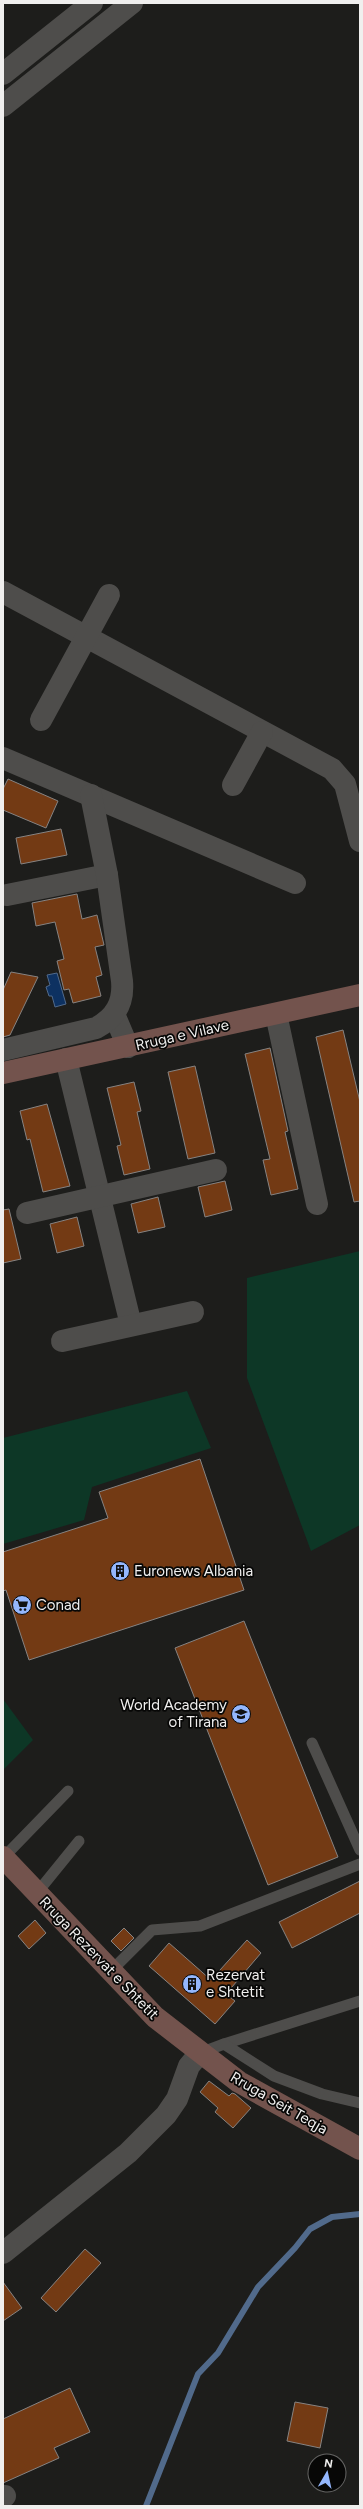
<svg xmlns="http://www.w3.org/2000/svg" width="363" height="2509" font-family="Figtree,sans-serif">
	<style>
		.green { fill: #0d3726 }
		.water { fill: #0d3161; stroke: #516a8b }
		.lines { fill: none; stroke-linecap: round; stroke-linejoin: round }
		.stream { stroke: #516a8b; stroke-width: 6 }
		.building { fill: #733a14; stroke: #868382 }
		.lane { stroke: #4e4d4b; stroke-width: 11 }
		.street { stroke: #4e4d4b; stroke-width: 22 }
		.secondary { stroke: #73534d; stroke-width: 22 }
		.labels { text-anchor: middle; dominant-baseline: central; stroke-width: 3.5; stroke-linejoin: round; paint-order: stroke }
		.street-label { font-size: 15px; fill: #f0efee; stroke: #070706 }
		.poi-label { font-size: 15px; fill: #f0efee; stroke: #070706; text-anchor: start }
	</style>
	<rect width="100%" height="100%" fill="#1d1d1b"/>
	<g class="green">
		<polygon points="360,1251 360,1525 311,1551 247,1378 247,1278"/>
		<polygon points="187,1391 211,1448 92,1487 84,1520 3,1544 3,1438"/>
		<polygon points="3,1699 33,1740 3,1770"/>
	</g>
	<polygon class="water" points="57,973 66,1004 55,1007 52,996 49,996 46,987 50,985 47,975"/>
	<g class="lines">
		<polyline class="stream" points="146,2506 198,2374 218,2353 258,2287 295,2248 310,2229 332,2217 360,2214"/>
	</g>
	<g class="building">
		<polygon points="8,779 58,801 46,828 3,810 3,789"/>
		<polygon points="61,829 67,855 21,864 16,838"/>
		<polygon points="77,894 82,919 97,915 104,945 95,947 102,975 96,977 101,996 73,1003 69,989 64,990 57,961 64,959 55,922 36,926 32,903"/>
		<polygon points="11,972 38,977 10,1035 3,1037 3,990"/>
		<polygon points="343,1030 360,1102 360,1201 354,1202 316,1037"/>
		<polygon points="270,1048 288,1131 285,1132 298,1189 271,1195 263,1160 270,1159 245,1054"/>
		<polygon points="195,1066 215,1153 188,1159 168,1072"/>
		<polygon points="134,1082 141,1111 137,1112 150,1169 124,1175 117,1146 121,1145 107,1088"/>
		<polygon points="47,1104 70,1186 43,1192 30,1139 27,1140 20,1111"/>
		<polygon points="225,1181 232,1210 205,1217 198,1187"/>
		<polygon points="158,1197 165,1227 138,1233 131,1204"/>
		<polygon points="9,1209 21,1259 3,1263 3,1210"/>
		<polygon points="77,1217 84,1246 57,1253 50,1224"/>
		<polygon points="200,1459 244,1590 29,1660 6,1590 3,1591 3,1552 108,1518 99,1492"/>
		<polygon points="244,1621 338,1857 268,1885 175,1648"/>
		<polygon points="360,1881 360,1913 292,1948 279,1922"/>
		<polygon points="35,1920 46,1933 29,1949 18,1936"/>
		<polygon points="124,1928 134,1938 121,1951 111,1941"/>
		<polygon points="247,1940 261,1953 226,1994 235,2001 215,2024 149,1966 169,1943 211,1980"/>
		<polygon points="209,2081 229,2096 232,2093 235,2094 251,2108 233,2128 215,2112 218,2108 200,2092"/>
		<polygon points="85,2249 101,2263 56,2312 41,2298"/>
		<polygon points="3,2282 22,2308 3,2321"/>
		<polygon points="70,2388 90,2432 54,2448 59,2458 3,2483 3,2419"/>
		<polygon points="295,2402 328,2408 320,2448 287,2441"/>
	</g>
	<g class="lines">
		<g class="lane">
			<polyline points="312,1743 360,1850"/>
			<polyline points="3,1858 68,1791"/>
			<polyline points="36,1894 79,1841"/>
			<polyline points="111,1971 152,1930 200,1926 360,1864"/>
			<polyline points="224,2044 360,2001"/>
			<polyline points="200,2053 224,2044 274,2076 322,2094 360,2103"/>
		</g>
		<g class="street">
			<polyline points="3,74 92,3"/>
			<polyline points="3,106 132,3"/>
			<polyline points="3,592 332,769 345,784 360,841"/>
			<polyline points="41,720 109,595"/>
			<polyline points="3,758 295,883"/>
			<polyline points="233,785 262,732"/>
			<polyline points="7,895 107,875"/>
			<polyline points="114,1014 128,1047"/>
			<polyline points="276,1014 317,1204"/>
			<path d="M3 1050 96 1028C115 1018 124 1003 122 981L107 875 91 795"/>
			<polyline points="66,1059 131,1325"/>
			<polyline points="27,1213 216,1170"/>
			<polyline points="62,1341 193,1312"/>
			<polyline points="3,2253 128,2153 166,2115 177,2099 189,2066 200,2053"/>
			<polyline points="3,2496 5,2496"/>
		</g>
		<g class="secondary">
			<polyline points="3,1073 360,995"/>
			<polyline points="3,1857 155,2017 239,2082 360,2149"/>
		</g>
	</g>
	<defs>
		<g id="building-disc" transform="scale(1)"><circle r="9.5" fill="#94b7fd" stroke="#070706"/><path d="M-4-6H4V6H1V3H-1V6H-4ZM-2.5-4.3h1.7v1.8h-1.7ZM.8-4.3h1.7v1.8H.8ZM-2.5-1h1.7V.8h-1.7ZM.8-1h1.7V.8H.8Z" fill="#111"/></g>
		<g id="supermarket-disc" transform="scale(1)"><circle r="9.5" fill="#94b7fd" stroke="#070706"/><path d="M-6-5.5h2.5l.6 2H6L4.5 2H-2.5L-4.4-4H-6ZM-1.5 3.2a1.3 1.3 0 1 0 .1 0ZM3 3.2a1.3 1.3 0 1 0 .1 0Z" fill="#111"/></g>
		<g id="school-disc" transform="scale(1)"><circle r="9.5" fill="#94b7fd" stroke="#070706"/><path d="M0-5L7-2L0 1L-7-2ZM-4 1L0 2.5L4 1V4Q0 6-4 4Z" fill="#111"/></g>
	</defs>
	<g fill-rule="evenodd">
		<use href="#building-disc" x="120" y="1571"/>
		<use href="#supermarket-disc" x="22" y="1605"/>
		<use href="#school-disc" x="241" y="1714"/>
		<use href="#building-disc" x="192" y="1984"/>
	</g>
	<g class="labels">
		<g class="street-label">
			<text transform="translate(182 1035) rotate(-13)">Rruga e Vilave</text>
			<text transform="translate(99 1958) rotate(46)">Rruga Rezervat e Shtetit</text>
			<text transform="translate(279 2103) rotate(30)">Rruga Seit Teqja</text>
		</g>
		<g class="poi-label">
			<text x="134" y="1571">Euronews Albania</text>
			<text x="36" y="1605">Conad</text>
			<text x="227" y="1705" text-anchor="end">World Academy<tspan x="227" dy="17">of Tirana</tspan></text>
			<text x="206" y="1975">Rezervat<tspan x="206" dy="17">e Shtetit</tspan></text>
		</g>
	</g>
	<rect width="363" height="2509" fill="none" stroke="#f0efee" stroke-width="8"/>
	<g transform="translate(327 2473) rotate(9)"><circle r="19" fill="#070706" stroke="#646463"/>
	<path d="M0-3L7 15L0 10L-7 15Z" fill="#94b7fd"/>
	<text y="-6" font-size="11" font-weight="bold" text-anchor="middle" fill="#f0efee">N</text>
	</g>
</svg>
